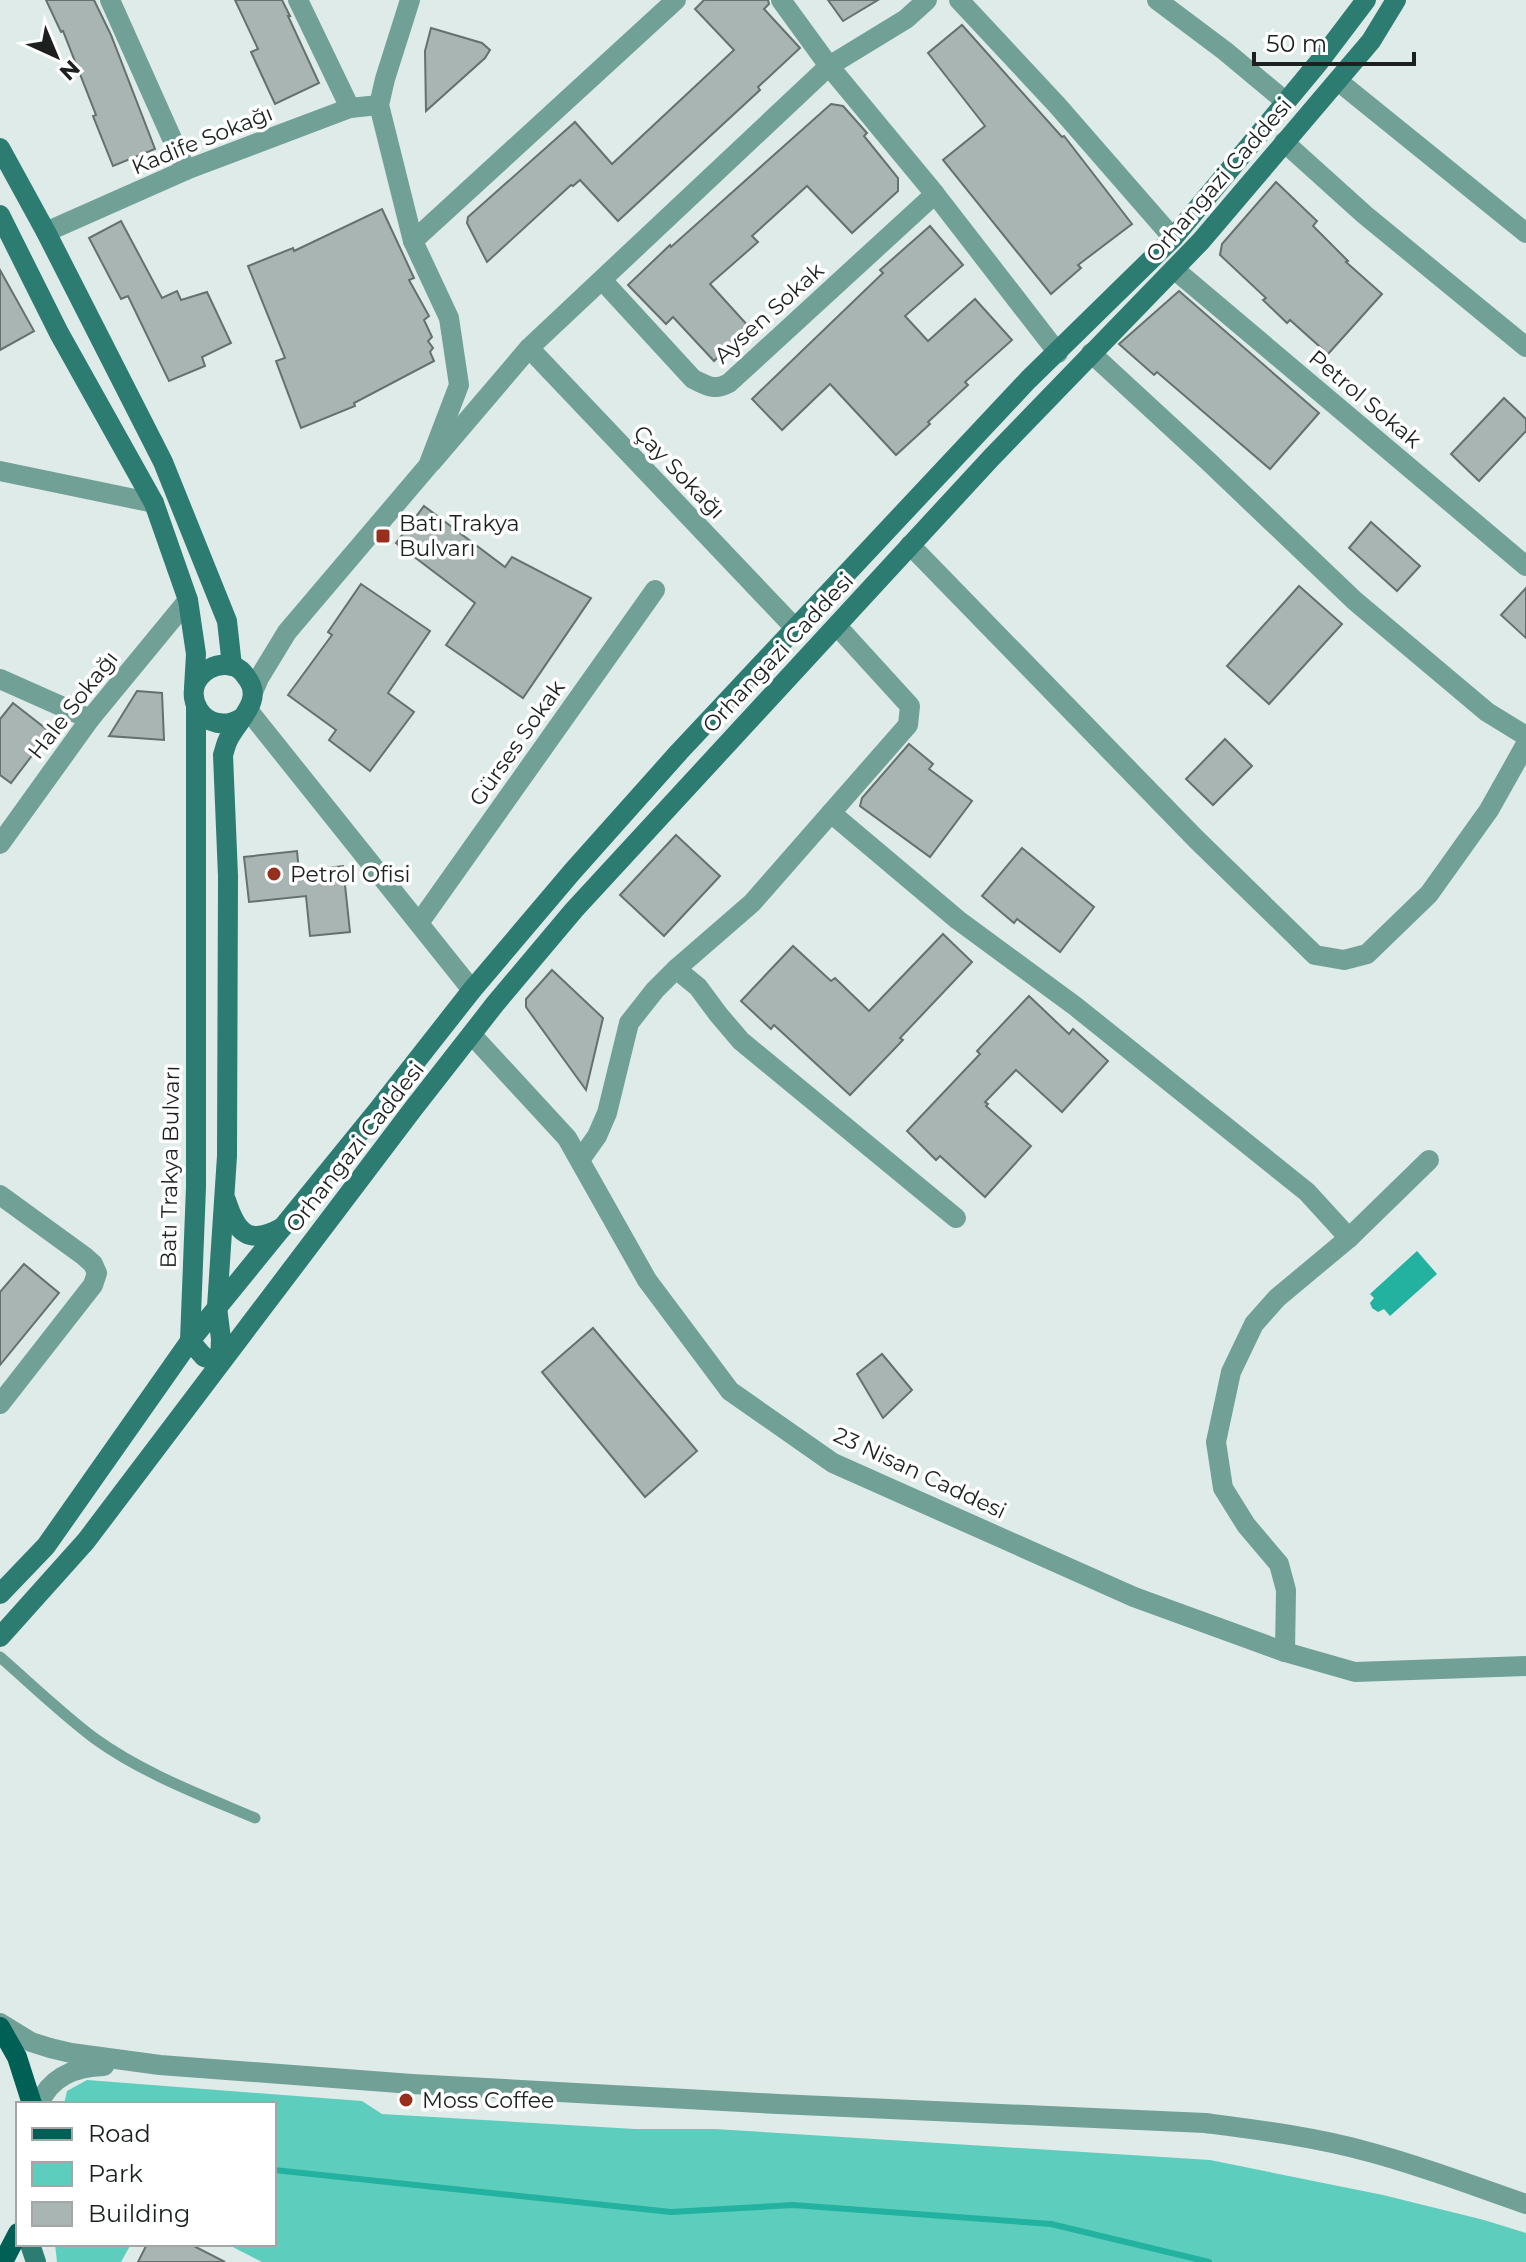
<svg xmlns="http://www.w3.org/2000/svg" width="1526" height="2262" font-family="Montserrat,sans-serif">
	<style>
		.green { fill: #5dcebd }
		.water { fill: #23b1a0 }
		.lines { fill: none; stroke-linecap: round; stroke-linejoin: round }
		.stream { stroke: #23b1a0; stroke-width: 6 }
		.building { fill: #a8b5b2; stroke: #64716e; stroke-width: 2 }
		.service { stroke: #71a097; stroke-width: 11 }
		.minor { stroke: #71a097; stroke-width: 20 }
		.tertiary { stroke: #71a097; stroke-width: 20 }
		.secondary { stroke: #2d7c71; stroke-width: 20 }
		.primary { stroke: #006055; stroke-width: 20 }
		.poi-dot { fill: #982f1d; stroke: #fff; stroke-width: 3 }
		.labels { text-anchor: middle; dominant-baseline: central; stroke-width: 7; stroke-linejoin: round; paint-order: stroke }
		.street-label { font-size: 22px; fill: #1c2120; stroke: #fff }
		.poi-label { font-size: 22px; fill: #1c2120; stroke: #fff; text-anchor: start }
	</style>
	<rect width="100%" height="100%" fill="#deebe9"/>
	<g class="green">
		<polygon points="87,2080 362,2101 382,2114 635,2129 715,2129 1210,2160 1383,2195 1484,2220 1526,2233 1526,2262 262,2262 227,2244 274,2244 274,2104 64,2104 67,2091"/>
		<polygon points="55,2244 131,2244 121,2262 57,2262"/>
	</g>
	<polygon class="water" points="1417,1251 1437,1274 1390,1316 1384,1309 1378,1312 1372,1308 1370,1303 1374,1298 1370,1294"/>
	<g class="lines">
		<polyline class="stream" points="274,2170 671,2212 793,2205 1051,2224 1209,2262"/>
	</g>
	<g class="building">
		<polygon points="46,0 94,0 111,35 155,149 113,166 93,116 96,115 63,31 61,32"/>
		<polygon points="235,0 282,0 290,16 288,16 319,83 275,104 251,52 258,49"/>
		<polygon points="704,0 768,0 769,4 764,9 800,48 758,87 760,90 618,221 580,180 573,186 571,185 487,262 467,223 468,217 575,122 612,164 734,50 695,9"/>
		<polygon points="828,0 878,0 843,21"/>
		<polygon points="962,25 1062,137 1064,136 1132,224 1078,265 1081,268 1051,294 943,160 985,126 928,53"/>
		<polygon points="431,28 482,43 490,50 485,58 426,111 425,51"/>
		<polygon points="831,104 843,106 867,133 864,136 898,178 898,191 852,233 807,186 752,236 758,242 710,284 750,328 714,361 673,317 666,324 628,285 670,245 671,247"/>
		<polygon points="1276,182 1317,221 1313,226 1348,261 1346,262 1382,294 1328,354 1290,320 1287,323 1263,300 1266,298 1220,255 1222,244"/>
		<polygon points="382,209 414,278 409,280 429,316 424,320 432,337 428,341 433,348 430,352 434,361 354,403 355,406 301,428 276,361 285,358 248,266 293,248 294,251"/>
		<polygon points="121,221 162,298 177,291 181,300 207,292 231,343 202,357 205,366 169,381 128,296 121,299 89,238"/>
		<polygon points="930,226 963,265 905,316 928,341 975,299 1012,340 965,382 968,385 928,422 930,424 896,455 830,384 782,430 752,399 883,273 880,270"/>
		<polygon points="0,270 34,331 0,350"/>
		<polygon points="1179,291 1319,413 1270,469 1157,372 1154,375 1119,344"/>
		<polygon points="1504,398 1526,419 1526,431 1479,481 1451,454"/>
		<polygon points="424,506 505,567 512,557 591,598 523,698 446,645 475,603 396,543"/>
		<polygon points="1371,522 1420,566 1397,591 1349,548"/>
		<polygon points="361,584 430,631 388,693 414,712 370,771 329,740 336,730 288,695 332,635 328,632"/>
		<polygon points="1299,586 1342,624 1269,704 1227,666"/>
		<polygon points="1526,588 1526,638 1501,615"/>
		<polygon points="137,691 162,693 164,740 109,736"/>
		<polygon points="13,703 50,732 11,783 0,775 0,719"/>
		<polygon points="1225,739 1252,766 1213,805 1186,779"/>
		<polygon points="909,744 933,764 929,769 972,801 930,857 860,806 862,798"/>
		<polygon points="676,835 720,876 664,936 620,895"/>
		<polygon points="1022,848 1094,907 1060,952 1017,919 1014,923 982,896"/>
		<polygon points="297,851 299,871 343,866 350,932 310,936 306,896 249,902 244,857"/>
		<polygon points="943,934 972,962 900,1038 903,1040 850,1095 774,1025 771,1029 741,1001 793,946 831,981 835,978 869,1011"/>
		<polygon points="552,970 603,1018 586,1090 526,1007 526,999"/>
		<polygon points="1029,996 1069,1034 1073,1029 1108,1061 1062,1112 1016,1070 985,1102 988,1104 986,1106 1031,1146 985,1197 940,1156 936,1160 907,1131 980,1054 977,1051"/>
		<polygon points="24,1264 59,1293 0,1365 0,1292"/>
		<polygon points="593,1328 697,1451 645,1497 542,1372"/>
		<polygon points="882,1354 912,1390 883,1418 857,1374"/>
		<polygon points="147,2244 190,2244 225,2262 138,2262"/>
	</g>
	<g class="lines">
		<path class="service" d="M0 1657C31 1684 61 1713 94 1738 142 1773 201 1795 255 1818"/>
		<g class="minor">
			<polyline points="110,0 186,170"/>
			<polyline points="298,0 350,108"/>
			<polyline points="781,0 829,66 935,194 1058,353"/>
			<polyline points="959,0 1057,105 1173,238"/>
			<polyline points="1157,0 1225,51 1286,102"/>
			<polyline points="1338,81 1526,233"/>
			<polyline points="1284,142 1365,215 1526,347"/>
			<polyline points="46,232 186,170 350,108 379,105"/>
			<polyline points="413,241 676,0"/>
			<polyline points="1174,269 1526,566"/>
			<path d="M602 280 693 379C708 386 714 391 729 383L935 194"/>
			<polyline points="529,348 795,628"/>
			<polyline points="1091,353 1207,460 1355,601 1487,712 1526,736"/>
			<polyline points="431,463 529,348 829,66 906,19 927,0"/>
			<polyline points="0,471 154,503"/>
			<polyline points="910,545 1196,839 1315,955 1344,960 1367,954 1429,894 1489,810 1526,744"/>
			<polyline points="0,679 90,719"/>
			<polyline points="248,710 472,990"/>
			<polyline points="831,813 958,920 1075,1006 1307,1192 1349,1238"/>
			<polyline points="0,844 90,719 188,600"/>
			<polyline points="419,923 655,590"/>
			<polyline points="676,969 698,987 718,1014 741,1041 956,1218"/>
			<polyline points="472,1035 567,1138 647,1280 730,1391 833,1463 1134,1597 1285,1652 1355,1672 1526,1666"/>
			<polyline points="580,1160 597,1136 607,1113 629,1023 655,990 676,969 752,903 908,725 910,706 837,626"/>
			<polyline points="0,1195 84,1256 93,1264 97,1273 93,1285 0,1404"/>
			<polyline points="1285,1652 1286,1590 1279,1564 1246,1525 1223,1488 1216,1442 1231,1372 1254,1324 1277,1298 1349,1238 1429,1160"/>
		</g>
		<g class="tertiary">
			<polyline points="253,692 259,678 287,632 428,466 459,385 449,318 413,241 379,105 385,79 410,0"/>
			<path d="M0 2023 31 2042 50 2048 71 2053 160 2065 412 2084 778 2104 1205 2123C1259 2130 1316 2137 1369 2152 1422 2166 1474 2186 1526 2204"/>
			<path d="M39 2104C51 2076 75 2067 104 2066"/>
		</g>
		<g class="secondary">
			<polyline points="0,148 46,232 163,462 227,621 232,666"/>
			<polyline points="0,215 59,333 154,503 188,600 196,654 194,688"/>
			<polyline points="196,706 196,1187 190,1341 204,1357 220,1362"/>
			<path d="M226 1200C237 1234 249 1246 283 1227"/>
			<path d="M220 1362 221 1339 217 1307 227 1156 228 876 223 755C225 749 226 743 229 738 239 719 264 700 247 678 244 673 239 668 233 666 225 664 216 665 209 669 174 689 205 742 243 717"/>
			<polyline points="0,1594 46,1546 190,1341 377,1111 472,990 572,872 679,752 1028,380 1173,238 1319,62 1366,0"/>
			<polyline points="0,1637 86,1541 413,1109 495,1004 574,910 991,458 1201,241 1371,41 1396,0"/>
			<polyline points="30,2244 36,2262"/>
		</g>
		<g class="primary">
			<polyline points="0,2027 17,2057 32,2104"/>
			<polyline points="3,2262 18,2233"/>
		</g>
	</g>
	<g class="poi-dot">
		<rect x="375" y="528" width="16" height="16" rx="4"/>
		<circle cx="274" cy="874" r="8"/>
		<circle cx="406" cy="2100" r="8"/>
	</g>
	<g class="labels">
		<g class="street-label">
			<text transform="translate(202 140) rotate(-22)">Kadife Sokağı</text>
			<text transform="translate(1219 180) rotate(-49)">Orhangazi Caddesi</text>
			<text transform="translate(769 313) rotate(-42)">Aysen Sokak</text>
			<text transform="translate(1365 399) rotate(40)">Petrol Sokak</text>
			<text transform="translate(679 472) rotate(46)">Çay Sokağı</text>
			<text transform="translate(778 653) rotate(-47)">Orhangazi Caddesi</text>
			<text transform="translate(73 705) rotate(-52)">Hale Sokağı</text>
			<text transform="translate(517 743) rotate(-55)">Gürses Sokak</text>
			<text transform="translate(355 1147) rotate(-52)">Orhangazi Caddesi</text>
			<text transform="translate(170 1167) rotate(-89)">Batı Trakya Bulvarı</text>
			<text transform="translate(920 1473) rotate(25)">23 Nisan Caddesi</text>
		</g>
		<g class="poi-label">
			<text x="399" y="523">Batı Trakya<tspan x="399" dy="25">Bulvarı</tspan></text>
			<text x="290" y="874">Petrol Ofisi</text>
			<text x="422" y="2100">Moss Coffee</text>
		</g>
	</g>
	<rect x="16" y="2102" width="260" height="144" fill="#ffffff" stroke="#a4a6a6" stroke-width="2"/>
	<rect x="32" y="2128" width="40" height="12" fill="#006055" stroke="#a4a6a6" stroke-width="2"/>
	<text x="88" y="2142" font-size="24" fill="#1c2120">Road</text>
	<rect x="32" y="2162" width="40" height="24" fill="#5dcebd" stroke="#a4a6a6" stroke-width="2"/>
	<text x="88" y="2182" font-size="24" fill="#1c2120">Park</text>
	<rect x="32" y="2202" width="40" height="24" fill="#a8b5b2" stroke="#a4a6a6" stroke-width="2"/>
	<text x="88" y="2222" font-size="24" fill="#1c2120">Building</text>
	<g transform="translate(56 56) rotate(136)" stroke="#ffffff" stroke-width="6" paint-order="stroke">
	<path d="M0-6L14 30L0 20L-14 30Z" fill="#1c2120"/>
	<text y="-12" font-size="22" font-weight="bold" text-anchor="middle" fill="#1c2120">N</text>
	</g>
	<path d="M1254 52v12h160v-12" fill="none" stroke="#1c2120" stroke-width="4"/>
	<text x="1266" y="52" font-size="24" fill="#1c2120" stroke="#ffffff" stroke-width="6" paint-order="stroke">50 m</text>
</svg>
